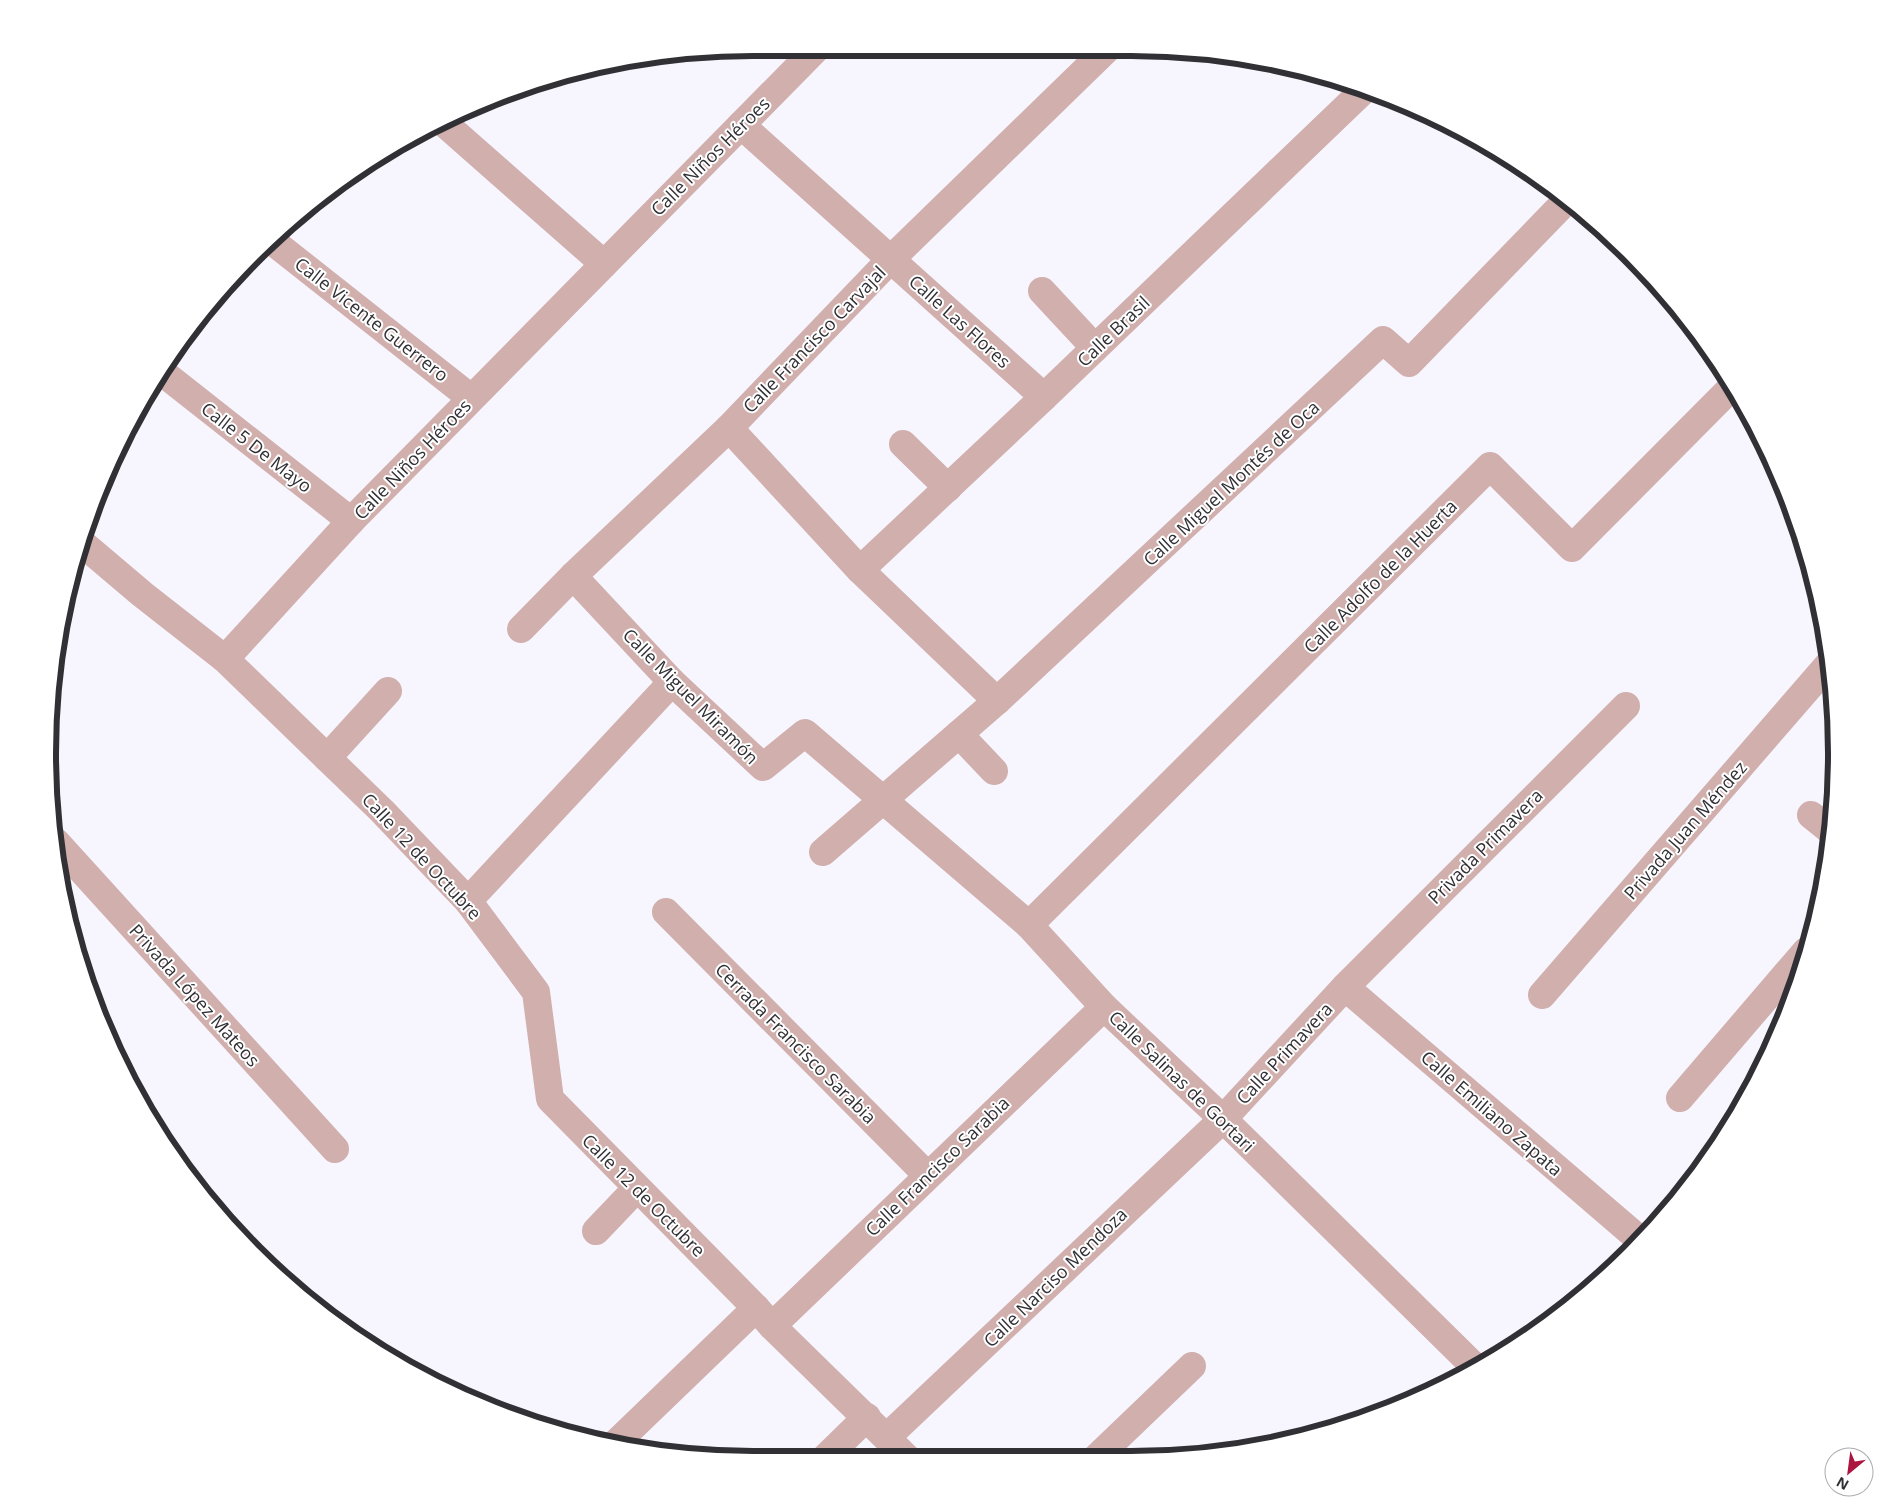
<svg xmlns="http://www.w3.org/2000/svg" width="1884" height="1507" font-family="'Open Sans',sans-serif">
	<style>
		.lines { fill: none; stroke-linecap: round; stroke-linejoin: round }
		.minor { stroke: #d0afad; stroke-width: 28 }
		.labels { text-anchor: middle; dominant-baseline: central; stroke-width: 4; stroke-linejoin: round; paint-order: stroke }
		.street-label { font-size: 18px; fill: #313035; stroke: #fff }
		.rim { fill: none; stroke: #313035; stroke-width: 6 }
	</style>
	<rect width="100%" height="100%" fill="#f7f5fe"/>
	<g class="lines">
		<g class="minor">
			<polyline points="445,124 604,264"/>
			<polyline points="741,125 1044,397"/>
			<polyline points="272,241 471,398"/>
			<polyline points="1042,291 1095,348"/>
			<polyline points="163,373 351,521"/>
			<polyline points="729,428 860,570 997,701"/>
			<polyline points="903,444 948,488"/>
			<polyline points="83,544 142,594 225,659 382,811 468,901 536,992 550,1099 756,1308 772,1326 907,1458"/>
			<polyline points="860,570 1044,397 1364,90"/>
			<polyline points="573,576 672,682 763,767 805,733 1029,925 1104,1007 1223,1119 1475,1367"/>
			<polyline points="521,629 573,576 729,428 891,259 1107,49"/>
			<polyline points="225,659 351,521 817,48"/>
			<polyline points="959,734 994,771"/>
			<polyline points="327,758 388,691"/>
			<polyline points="1811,815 1831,831"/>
			<polyline points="56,842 335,1149"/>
			<polyline points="823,852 997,701 1383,340 1409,363 1567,200"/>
			<polyline points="468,901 672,682"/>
			<polyline points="666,912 927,1175"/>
			<polyline points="1029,925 1490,466 1572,548 1731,388"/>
			<polyline points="1345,987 1639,1239"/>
			<polyline points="1542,995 1828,665"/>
			<polyline points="1680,1098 1806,951"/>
			<polyline points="596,1231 637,1188"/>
			<polyline points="772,1326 1104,1007"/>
			<polyline points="887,1437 1223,1119 1345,987 1626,706"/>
			<polyline points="616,1443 756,1308"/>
			<polyline points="825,1458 867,1417"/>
			<polyline points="1096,1458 1192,1366"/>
		</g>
	</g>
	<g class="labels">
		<g class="street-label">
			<text transform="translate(710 156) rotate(-45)">Calle Niños Héroes</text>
			<text transform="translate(372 319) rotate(38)">Calle Vicente Guerrero</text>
			<text transform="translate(960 321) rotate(42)">Calle Las Flores</text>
			<text transform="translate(1113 331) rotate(-44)">Calle Brasil</text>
			<text transform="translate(814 339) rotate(-46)">Calle Francisco Carvajal</text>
			<text transform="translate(257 447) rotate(38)">Calle 5 De Mayo</text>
			<text transform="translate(412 459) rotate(-46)">Calle Niños Héroes</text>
			<text transform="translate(1231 483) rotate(-43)">Calle Miguel Montés de Oca</text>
			<text transform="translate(1380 576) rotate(-45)">Calle Adolfo de la Huerta</text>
			<text transform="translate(691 696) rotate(45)">Calle Miguel Miramón</text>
			<text transform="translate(1685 830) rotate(-49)">Privada Juan Méndez</text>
			<text transform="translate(1485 846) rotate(-45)">Privada Primavera</text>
			<text transform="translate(422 856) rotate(47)">Calle 12 de Octubre</text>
			<text transform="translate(195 995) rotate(48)">Privada López Mateos</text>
			<text transform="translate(796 1043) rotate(45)">Cerrada Francisco Sarabia</text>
			<text transform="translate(1284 1053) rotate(-47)">Calle Primavera</text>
			<text transform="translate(1182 1081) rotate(44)">Calle Salinas de Gortari</text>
			<text transform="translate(1492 1113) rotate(41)">Calle Emiliano Zapata</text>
			<text transform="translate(937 1166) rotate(-44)">Calle Francisco Sarabia</text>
			<text transform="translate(644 1195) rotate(45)">Calle 12 de Octubre</text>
			<text transform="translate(1055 1277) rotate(-44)">Calle Narciso Mendoza</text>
		</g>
	</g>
	<path d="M0 0H1884V1507H0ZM753 56H1131A697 697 0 0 1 1828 753V754A697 697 0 0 1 1131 1451H753A697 697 0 0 1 56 754V753A697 697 0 0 1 753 56Z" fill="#fff" fill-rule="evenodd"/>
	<path class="rim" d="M753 56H1131A697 697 0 0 1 1828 753V754A697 697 0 0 1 1131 1451H753A697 697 0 0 1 56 754V753A697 697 0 0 1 753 56Z"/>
	<g transform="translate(1849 1472) rotate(209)"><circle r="24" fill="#ffffff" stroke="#adacae"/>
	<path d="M0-4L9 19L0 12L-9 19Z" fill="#ab1540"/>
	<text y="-8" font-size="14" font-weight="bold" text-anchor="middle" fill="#313035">N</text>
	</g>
</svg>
